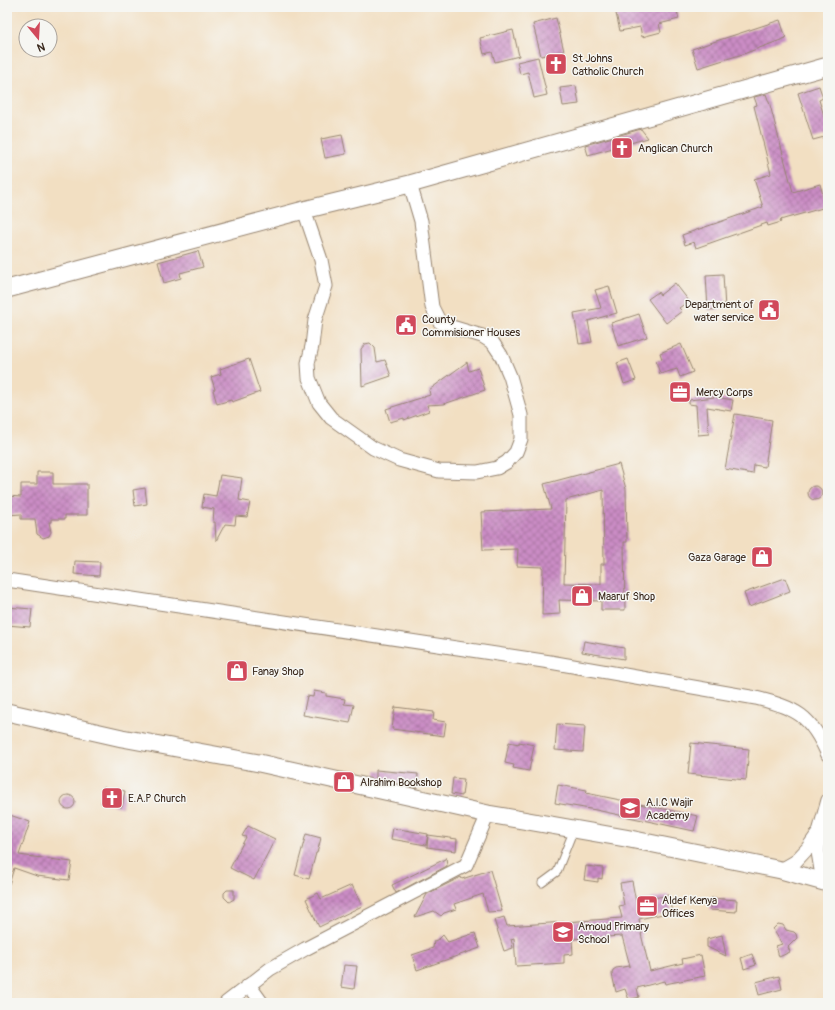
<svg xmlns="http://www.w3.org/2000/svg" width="835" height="1010" font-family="Pangolin,sans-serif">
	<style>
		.building { fill: url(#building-cross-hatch); fill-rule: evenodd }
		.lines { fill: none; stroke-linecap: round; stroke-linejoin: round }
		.service-casing { stroke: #968470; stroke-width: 9 }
		.minor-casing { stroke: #968470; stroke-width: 15 }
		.tertiary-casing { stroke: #968470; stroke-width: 19 }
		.service { stroke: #fff; stroke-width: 7 }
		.minor { stroke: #fff; stroke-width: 13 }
		.tertiary { stroke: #fff; stroke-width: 17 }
		.labels { text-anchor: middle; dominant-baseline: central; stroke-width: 3; stroke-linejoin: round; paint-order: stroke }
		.poi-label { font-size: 11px; fill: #3b2a1e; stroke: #f6f6f2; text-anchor: start }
	</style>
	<defs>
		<pattern id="building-cross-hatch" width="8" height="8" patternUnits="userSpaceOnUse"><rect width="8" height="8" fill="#ca8cc5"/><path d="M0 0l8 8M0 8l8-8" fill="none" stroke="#a5739f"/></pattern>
	</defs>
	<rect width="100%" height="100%" fill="#f6f6f2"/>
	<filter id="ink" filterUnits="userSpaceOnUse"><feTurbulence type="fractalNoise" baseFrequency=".025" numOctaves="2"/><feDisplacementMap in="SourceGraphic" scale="8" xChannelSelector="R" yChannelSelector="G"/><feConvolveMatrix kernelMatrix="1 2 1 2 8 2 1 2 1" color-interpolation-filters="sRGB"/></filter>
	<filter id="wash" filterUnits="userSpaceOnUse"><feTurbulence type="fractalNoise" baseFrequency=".012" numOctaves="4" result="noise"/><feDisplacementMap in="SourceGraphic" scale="16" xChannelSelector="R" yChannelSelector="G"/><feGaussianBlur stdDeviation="0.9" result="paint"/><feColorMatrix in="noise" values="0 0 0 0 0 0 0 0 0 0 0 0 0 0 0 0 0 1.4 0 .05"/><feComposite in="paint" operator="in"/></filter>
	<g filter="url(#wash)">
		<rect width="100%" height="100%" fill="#f2dfc2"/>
		<g id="blocks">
			<g class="building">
				<polygon points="625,7 676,7 679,19 659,24 661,32 642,37 640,27 620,31 615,9"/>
				<polygon points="556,18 564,51 541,56 533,24"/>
				<polygon points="780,20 786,38 746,53 698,68 692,49"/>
				<polygon points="513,30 519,56 495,62 492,52 484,54 480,38"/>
				<polygon points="538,57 547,95 534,98 528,72 520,74 517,62"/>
				<polygon points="576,86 579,104 563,106 560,88"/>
				<polygon points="819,86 823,98 819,100 828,128 828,136 813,140 798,93"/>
				<polygon points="766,94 770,105 793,192 820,184 826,207 780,220 781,222 768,226 767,223 696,248 694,242 685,245 682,235 763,207 754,179 771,174 754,106 757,105 754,97"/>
				<polygon points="641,129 648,138 588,155 585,145"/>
				<polygon points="342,135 346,154 325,158 321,139"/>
				<polygon points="198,251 203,267 180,273 181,278 164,283 158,262"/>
				<polygon points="723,274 725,309 708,310 706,275"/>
				<polygon points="675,283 689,301 679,308 682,311 666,323 648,299 658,292 660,295"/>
				<polygon points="609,286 617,313 588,321 592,342 579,344 574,313 601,308 595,290"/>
				<polygon points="639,314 647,337 618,346 611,323"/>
				<polygon points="370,343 375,348 377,362 385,360 391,376 362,386 361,349 365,344"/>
				<polygon points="681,344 693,372 680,377 677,369 660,374 656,361 662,359 660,353"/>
				<polygon points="249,359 260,392 232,402 231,400 217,404 213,390 215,389 211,377 221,374 220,369"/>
				<polygon points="628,359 636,380 624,384 617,363"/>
				<polygon points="467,362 469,371 478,368 485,390 444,404 427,405 429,411 404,420 404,418 390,422 386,409 430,395 429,390"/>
				<polygon points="715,397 733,400 731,411 707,407 709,434 698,435 696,405 689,404 689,400"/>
				<polygon points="735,414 772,420 765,467 754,465 753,474 725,469"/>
				<path d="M619 464 626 489 627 542H624L625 610H601V601L559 600 560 614 542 615 543 567 517 566 518 549 483 550 481 512 551 509 544 484ZM603 490 604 564H601V584L564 583 566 500Z"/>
				<polygon points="37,472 53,472 53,484 87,484 87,515 65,515 65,519 51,519 51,522 49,522 51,532 49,536 43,538 37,534 35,519 21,519 21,514 7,515 7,496 21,497 21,484 37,484"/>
				<polygon points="220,475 242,478 239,500 250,502 247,517 236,516 235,525 225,524 216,541 215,522 213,522 214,509 202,507 204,494 216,496"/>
				<circle cx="815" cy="493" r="7"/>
				<polygon points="145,488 147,504 135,506 133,490"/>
				<polygon points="75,561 100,562 99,576 74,574"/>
				<polygon points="785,578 790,591 749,607 744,593"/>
				<polygon points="7,607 32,609 30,627 7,625"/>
				<polygon points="584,641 624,648 624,659 582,652"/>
				<polygon points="314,691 326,693 326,696 345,699 344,704 354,705 350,723 303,715 307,696 313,697"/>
				<polygon points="395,707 434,712 433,720 446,722 444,736 392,729"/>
				<polygon points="557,724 585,726 583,752 555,750"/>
				<polygon points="509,742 519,744 519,742 534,745 529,771 513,768 514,765 505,763"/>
				<polygon points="691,743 749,749 746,780 688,774"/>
				<polygon points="376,770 418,774 417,788 376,779"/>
				<polygon points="453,778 464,779 462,796 451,794"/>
				<polygon points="558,785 587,790 586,793 698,816 694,831 596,810 555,803"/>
				<polygon points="103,787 125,791 122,807 101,803"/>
				<circle cx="68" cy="802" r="7"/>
				<polygon points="7,814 30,822 19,855 72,862 69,880 37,876 14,868 9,884 7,884"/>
				<polygon points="248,826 275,839 254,880 230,868 246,837 242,836"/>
				<polygon points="393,828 428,834 426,845 391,839"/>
				<polygon points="306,834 321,838 317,853 316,853 309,879 295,875"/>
				<polygon points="428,835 457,839 456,851 427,847"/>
				<polygon points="446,857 447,866 396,893 392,885 445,859"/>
				<polygon points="586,866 603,868 602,879 598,878 598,882 584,880"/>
				<polygon points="490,870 502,911 488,912 483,894 454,904 456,909 444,913 441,916 434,911 415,917 427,894 461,877 462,879"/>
				<polygon points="632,881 636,902 668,895 672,912 639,919 642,934 641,934 650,971 683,963 682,959 701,955 705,976 665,984 664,981 637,988 639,997 629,1000 625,989 616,992 612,974 613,970 616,968 630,966 622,936 572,939 573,954 564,955 564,963 516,966 514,938 511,939 513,948 504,951 494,920 504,917 507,926 622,918 619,906 624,905 620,883"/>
				<polygon points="352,885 362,906 319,927 306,899 318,893 321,899"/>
				<polygon points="227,890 234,890 234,899 229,902 224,897 224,893"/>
				<polygon points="711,898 737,900 736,912 710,910"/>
				<polygon points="778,924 783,925 786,930 794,932 796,934 797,938 788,947 790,952 779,957 776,946 782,944 773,929"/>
				<polygon points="475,933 480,948 417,970 412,955 433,948 434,941 439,939 443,935 448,942"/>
				<polygon points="722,935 726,956 707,947 707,939"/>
				<polygon points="752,954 756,965 744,969 741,958"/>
				<polygon points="344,965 357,966 354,989 341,987"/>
				<polygon points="779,976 782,989 759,995 756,982"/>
			</g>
		</g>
	</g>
	<g filter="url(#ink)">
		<use href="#blocks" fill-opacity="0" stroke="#968470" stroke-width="1"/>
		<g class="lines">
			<g class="service-casing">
				<polyline id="service" points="542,883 557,872 574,829"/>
			</g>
			<g class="minor-casing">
				<g id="minor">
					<polyline points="304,210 321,260 326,286 315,320 312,346 308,363 309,378 319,403 331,418 373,448 399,460 439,471 477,472 497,468 507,462 516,452 521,439 521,415 510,376 501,355 493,343 482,336 445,325 439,321 432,307 421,221 410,184"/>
					<path d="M7 580 550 662 756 698C796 708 811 715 828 755"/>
					<polyline points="781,870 795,862 807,849 819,832"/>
					<polyline points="823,882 818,852 819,832 828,800"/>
					<polyline points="249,985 262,1003"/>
					<polyline points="226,1003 270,969 305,949 466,865 488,814"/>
				</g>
			</g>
			<g class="tertiary-casing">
				<g id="tertiary">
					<polyline points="7,289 304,210 410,184 828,66"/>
					<polyline points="7,712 122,738 259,763 488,814 625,838 781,870 828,883"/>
				</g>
			</g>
			<use href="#service" class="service"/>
			<use href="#minor" class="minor"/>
			<use href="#tertiary" class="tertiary"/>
		</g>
	</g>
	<defs>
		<g id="church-square" transform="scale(1.15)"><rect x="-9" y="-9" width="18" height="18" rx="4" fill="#d1495b" stroke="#f6f6f2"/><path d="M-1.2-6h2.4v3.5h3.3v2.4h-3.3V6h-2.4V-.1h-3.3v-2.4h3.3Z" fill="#fff"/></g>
		<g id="civic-square" transform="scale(1.15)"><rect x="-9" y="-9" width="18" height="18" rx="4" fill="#d1495b" stroke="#f6f6f2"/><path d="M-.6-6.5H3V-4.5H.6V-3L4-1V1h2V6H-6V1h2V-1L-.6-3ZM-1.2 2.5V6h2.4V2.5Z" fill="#fff"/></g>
		<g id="office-square" transform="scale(1.15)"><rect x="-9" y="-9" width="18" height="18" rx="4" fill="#d1495b" stroke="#f6f6f2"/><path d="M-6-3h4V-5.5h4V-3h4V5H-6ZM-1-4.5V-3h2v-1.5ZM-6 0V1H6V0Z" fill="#fff"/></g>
		<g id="shop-square" transform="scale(1.15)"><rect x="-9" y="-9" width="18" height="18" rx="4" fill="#d1495b" stroke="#f6f6f2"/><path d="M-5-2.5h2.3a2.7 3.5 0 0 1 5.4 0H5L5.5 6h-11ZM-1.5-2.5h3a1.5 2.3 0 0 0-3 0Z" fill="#fff"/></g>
		<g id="school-square" transform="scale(1.15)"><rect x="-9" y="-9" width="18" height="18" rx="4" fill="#d1495b" stroke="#f6f6f2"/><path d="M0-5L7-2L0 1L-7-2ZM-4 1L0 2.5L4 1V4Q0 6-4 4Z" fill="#fff"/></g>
	</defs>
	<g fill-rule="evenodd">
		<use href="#church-square" x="556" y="64"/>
		<use href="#church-square" x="622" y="148"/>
		<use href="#civic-square" x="769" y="310"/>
		<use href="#civic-square" x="406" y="325"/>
		<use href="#office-square" x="680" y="392"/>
		<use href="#shop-square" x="762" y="557"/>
		<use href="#shop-square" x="582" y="596"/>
		<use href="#shop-square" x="237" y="671"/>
		<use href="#shop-square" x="344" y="782"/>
		<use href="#church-square" x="112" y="798"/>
		<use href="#school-square" x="630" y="808"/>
		<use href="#office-square" x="647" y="906"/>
		<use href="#school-square" x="563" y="932"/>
	</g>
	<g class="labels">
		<g class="poi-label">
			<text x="572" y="58">St Johns<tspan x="572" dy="13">Catholic Church</tspan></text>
			<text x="638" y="148">Anglican Church</text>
			<text x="754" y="304" text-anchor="end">Department of<tspan x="754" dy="13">water service</tspan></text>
			<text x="422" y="319">County<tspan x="422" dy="13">Commisioner Houses</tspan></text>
			<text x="696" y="392">Mercy Corps</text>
			<text x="746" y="557" text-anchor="end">Gaza Garage</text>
			<text x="598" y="596">Maaruf Shop</text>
			<text x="252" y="671">Fanay Shop</text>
			<text x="360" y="782">Alrahim Bookshop</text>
			<text x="128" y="798">E.A.P Church</text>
			<text x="646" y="802">A.I.C Wajir<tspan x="646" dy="13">Academy</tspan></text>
			<text x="662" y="900">Aldef Kenya<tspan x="662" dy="13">Offices</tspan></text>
			<text x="578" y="926">Amoud Primary<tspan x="578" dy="13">School</tspan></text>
		</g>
	</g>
	<rect width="835" height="1010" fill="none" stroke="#f6f6f2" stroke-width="24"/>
	<g transform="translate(38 38) rotate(162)"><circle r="19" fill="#f6f6f2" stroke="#aba49d"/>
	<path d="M0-3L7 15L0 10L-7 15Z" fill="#d1495b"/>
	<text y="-6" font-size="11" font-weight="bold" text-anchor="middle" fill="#3b2a1e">N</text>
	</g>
</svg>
